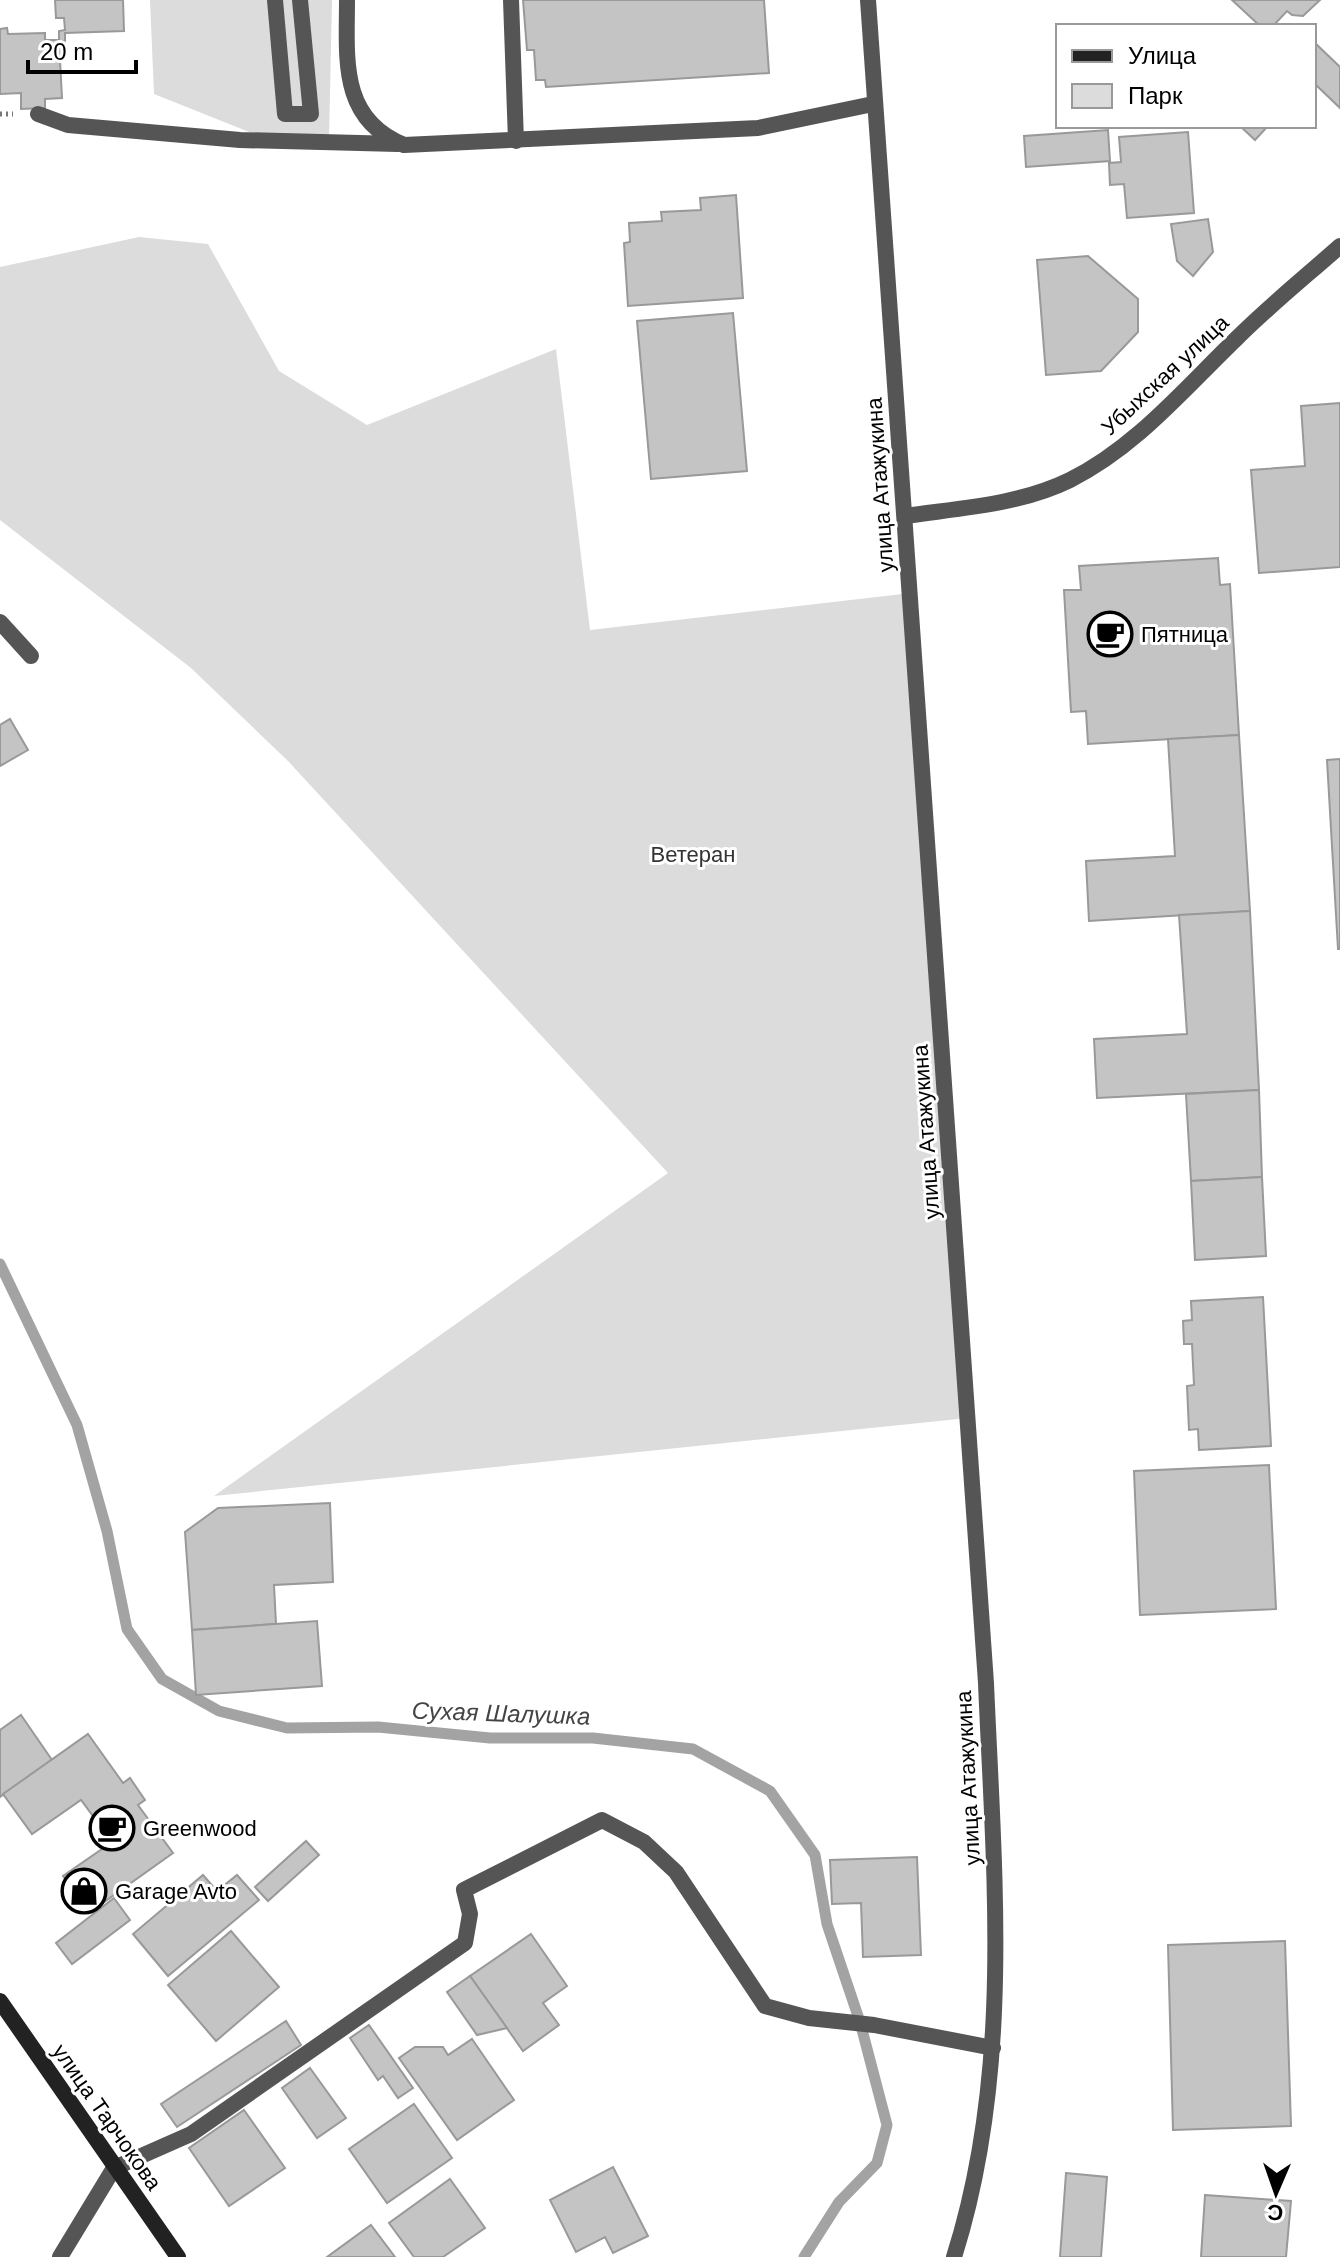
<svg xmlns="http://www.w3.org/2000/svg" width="1340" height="2257" font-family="Arial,sans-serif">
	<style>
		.green { fill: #dcdcdc }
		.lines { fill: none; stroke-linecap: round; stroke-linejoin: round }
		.stream { stroke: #a3a3a3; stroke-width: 11 }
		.building { fill: #c4c4c4; stroke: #999; stroke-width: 2 }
		.path { stroke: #777; stroke-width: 5; stroke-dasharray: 2 4; stroke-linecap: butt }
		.service { stroke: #555; stroke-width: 16 }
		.pedestrian { stroke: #555; stroke-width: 16 }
		.minor { stroke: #555; stroke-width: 16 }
		.secondary { stroke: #222; stroke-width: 16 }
		.labels { text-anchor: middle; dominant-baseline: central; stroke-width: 6; stroke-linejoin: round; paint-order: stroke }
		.street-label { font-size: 22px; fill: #000; stroke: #fff }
		.poi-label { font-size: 22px; fill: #000; stroke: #fff; text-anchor: start }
		.park-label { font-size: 22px; fill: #333; stroke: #fff }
		.water-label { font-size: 24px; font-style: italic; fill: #444; stroke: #fff }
	</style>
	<rect width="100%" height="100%" fill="#fff"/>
	<g class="green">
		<polygon points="150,0 332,0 329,139 274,142 154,94"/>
		<polygon points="139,237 208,244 279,371 367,425 556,349 590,630 911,593 968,1418 214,1496 668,1173 288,761 191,668 0,520 0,267"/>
	</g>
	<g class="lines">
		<polyline class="stream" points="0,1264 77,1425 107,1531 127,1629 162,1679 219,1711 287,1728 378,1727 490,1738 593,1738 693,1749 770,1791 815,1855 827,1924 860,2022 887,2125 877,2163 839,2202 804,2257"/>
	</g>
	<g class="building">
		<polygon points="55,0 123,0 124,31 65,33 65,41 59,41 62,98 45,99 45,108 21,109 21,93 0,94 0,29 7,28 8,34 45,33 45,40 59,40 59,31 65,30 64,18 56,18"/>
		<polygon points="523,0 764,0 769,73 546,87 545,80 536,80 534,50 527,50"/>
		<polygon points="1232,0 1320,0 1303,16 1292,15 1287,11 1273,26 1260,26"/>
		<polygon points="1314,42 1340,67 1340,108 1314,83"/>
		<polygon points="1240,126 1268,126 1255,140"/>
		<polygon points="1108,130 1110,161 1026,167 1024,136"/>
		<polygon points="1188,132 1194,213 1127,218 1124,184 1110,185 1109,163 1121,162 1119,137"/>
		<polygon points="736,195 743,298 628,306 624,243 630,242 629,223 662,221 661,212 701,210 700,198"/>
		<polygon points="1208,219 1213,252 1193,276 1177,261 1171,224"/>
		<polygon points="1088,256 1138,299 1138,332 1101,371 1046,375 1037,260"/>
		<polygon points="733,313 747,471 651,479 637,321"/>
		<polygon points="1340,403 1340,567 1259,573 1251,470 1305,466 1301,406"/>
		<polygon points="1218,558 1220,585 1230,584 1239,735 1088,744 1086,711 1071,712 1064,590 1081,590 1079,566"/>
		<polygon points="10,719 28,750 0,766 0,725"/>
		<polygon points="1239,735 1250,911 1089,921 1086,861 1175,856 1168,739"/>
		<polygon points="1340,759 1340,949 1338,949 1327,760"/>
		<polygon points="1250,911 1259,1090 1097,1098 1094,1039 1187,1034 1179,915"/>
		<polygon points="1259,1090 1262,1177 1191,1181 1186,1094"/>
		<polygon points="1262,1177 1266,1256 1195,1260 1191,1181"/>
		<polygon points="1263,1297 1271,1446 1199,1450 1198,1429 1189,1430 1187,1386 1194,1385 1192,1344 1184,1344 1183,1321 1192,1320 1191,1301"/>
		<polygon points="1269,1465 1276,1609 1140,1615 1134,1471"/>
		<polygon points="330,1503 333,1582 274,1585 276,1624 192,1630 185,1532 218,1508"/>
		<polygon points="317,1621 322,1686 196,1695 192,1630"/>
		<polygon points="21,1715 52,1760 0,1797 0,1730"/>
		<polygon points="88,1734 123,1783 130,1778 145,1800 138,1805 173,1853 90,1912 63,1876 112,1842 81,1800 32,1834 3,1794"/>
		<polygon points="306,1841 319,1855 268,1901 255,1887"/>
		<polygon points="917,1857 921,1955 863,1957 861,1903 832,1904 830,1860"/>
		<polygon points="203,1875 217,1891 237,1875 259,1900 168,1976 133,1934"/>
		<polygon points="114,1898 130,1920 72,1964 56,1943"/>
		<polygon points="231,1931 279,1987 216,2041 168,1985"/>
		<polygon points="531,1934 567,1986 543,2003 559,2025 523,2051 470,1976"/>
		<polygon points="1285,1941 1291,2126 1173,2130 1168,1945"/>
		<polygon points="470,1976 507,2028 477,2035 447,1992"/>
		<polygon points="286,2021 301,2045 177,2127 161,2104"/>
		<polygon points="369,2025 413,2088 398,2098 383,2076 378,2080 350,2038"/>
		<polygon points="472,2039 514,2100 457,2140 399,2058 415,2047 443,2047 448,2055"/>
		<polygon points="310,2068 346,2118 317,2138 282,2088"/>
		<polygon points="414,2104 452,2158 387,2203 349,2149"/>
		<polygon points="244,2110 285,2168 229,2206 189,2148"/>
		<polygon points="613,2167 648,2236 613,2253 605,2237 576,2252 550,2200"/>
		<polygon points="1066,2173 1107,2177 1101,2257 1060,2257"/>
		<polygon points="450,2179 485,2228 443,2257 414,2257 389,2223"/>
		<polygon points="1205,2195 1291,2201 1286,2257 1201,2257"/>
		<polygon points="371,2225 395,2257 327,2257"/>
	</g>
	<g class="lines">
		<polyline class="path" points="0,114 13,114"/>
		<g class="service">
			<path d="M347 0C347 58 339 119 404 145L758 128 873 104"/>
			<polyline points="511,0 516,141"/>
			<polyline points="38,114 68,125 240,140 398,144"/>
			<polyline points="0,622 31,656"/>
			<polyline points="60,2257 114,2168 191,2134 465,1943 470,1914 464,1890 602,1820 644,1842 676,1872 765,2006 809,2018 874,2025 993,2048"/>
		</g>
		<polyline class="pedestrian" points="275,0 285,114 311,114 300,0"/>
		<g class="minor">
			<path d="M868 0 986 1683C994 1875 1013 2071 954 2257"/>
			<path d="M905 516C960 508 1019 505 1070 480 1136 447 1184 389 1236 339 1269 306 1305 277 1340 246"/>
		</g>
		<polyline class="secondary" points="0,2001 178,2257"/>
	</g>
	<defs>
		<g id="cafe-ring" transform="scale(2.3)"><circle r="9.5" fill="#fff" stroke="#000" stroke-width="1.5"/><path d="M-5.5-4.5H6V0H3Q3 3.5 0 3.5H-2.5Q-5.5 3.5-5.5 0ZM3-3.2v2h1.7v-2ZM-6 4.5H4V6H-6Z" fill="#000"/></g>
		<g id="shop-ring" transform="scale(2.3)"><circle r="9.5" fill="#fff" stroke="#000" stroke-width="1.5"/><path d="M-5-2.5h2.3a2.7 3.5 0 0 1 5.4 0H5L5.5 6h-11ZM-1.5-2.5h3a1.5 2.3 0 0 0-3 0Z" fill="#000"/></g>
	</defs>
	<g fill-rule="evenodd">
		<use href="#cafe-ring" x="1110" y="634"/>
		<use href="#cafe-ring" x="112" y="1828"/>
		<use href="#shop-ring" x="84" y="1891"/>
	</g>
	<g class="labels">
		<g class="street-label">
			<text transform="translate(1165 375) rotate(-43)">Убыхская улица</text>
			<text transform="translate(880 485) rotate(-94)">улица Атажукина</text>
			<text transform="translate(926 1132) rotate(-94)">улица Атажукина</text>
			<text transform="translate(968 1778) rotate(-93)">улица Атажукина</text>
			<text transform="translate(107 2117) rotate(55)">улица Тарчокова</text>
		</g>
		<g class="poi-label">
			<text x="1141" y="634">Пятница</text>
			<text x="143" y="1828">Greenwood</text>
			<text x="115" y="1891">Garage Avto</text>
		</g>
		<g class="park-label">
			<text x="693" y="854">Ветеран</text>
		</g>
		<g class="water-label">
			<text transform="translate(501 1713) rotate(2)">Сухая Шалушка</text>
		</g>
	</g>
	<rect x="1056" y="24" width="260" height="104" fill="#ffffff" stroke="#999999" stroke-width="2"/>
	<rect x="1072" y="50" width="40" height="12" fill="#222222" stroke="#999999" stroke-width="2"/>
	<text x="1128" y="64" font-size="24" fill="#000000">Улица</text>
	<rect x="1072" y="84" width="40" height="24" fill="#dcdcdc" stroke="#999999" stroke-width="2"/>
	<text x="1128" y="104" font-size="24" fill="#000000">Парк</text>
	<g transform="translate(1276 2193) rotate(182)" stroke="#ffffff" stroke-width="6" paint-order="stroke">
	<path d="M0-6L14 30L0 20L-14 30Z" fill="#000000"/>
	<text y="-12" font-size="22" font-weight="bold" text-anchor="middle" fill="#000000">С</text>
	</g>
	<path d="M28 60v12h108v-12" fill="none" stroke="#000000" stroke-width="4"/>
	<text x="40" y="60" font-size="24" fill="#000000" stroke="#ffffff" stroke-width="6" paint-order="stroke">20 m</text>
</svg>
